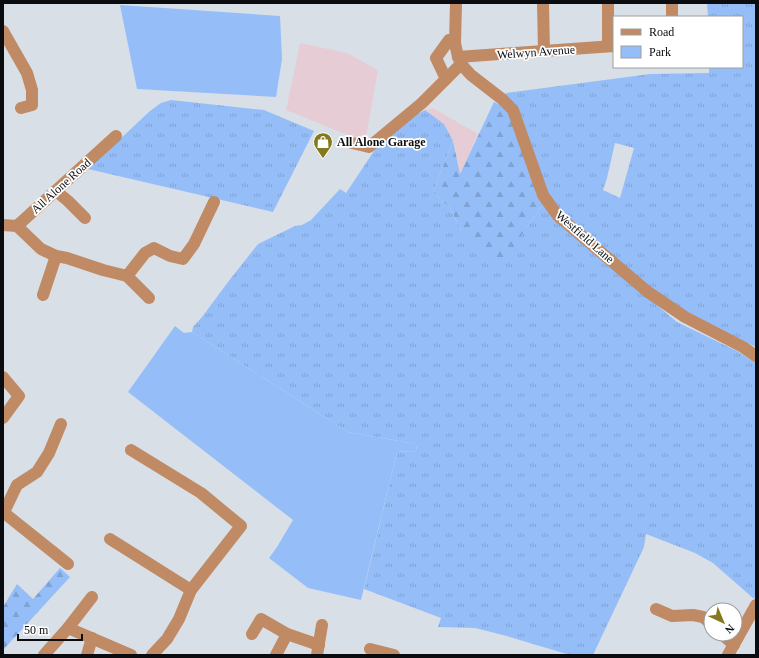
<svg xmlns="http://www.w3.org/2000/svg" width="759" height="658" font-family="Georgia,serif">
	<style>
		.industrial { fill: #e6cdd5 }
		.grass { fill: url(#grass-tufts); fill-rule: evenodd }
		.forest { fill: url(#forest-firs) }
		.park { fill: #95bef9 }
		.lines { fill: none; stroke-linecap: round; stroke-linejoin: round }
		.minor { stroke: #c08a64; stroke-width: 12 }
		.labels { text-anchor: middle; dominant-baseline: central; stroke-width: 3.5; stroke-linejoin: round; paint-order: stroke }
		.street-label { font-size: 12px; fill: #0a0c0f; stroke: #fff }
		.poi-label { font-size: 12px; font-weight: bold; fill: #0a0c0f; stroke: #fff; text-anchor: start }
	</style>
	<defs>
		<pattern id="grass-tufts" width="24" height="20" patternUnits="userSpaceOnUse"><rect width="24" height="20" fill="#95bef9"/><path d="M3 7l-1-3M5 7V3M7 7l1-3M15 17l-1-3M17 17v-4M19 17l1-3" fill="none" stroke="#7fa2d4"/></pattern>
		<pattern id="forest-firs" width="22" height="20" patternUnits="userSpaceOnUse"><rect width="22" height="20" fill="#95bef9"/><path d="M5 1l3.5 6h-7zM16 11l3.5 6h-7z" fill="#7fa2d4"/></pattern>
	</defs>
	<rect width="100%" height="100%" fill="#d9dfe6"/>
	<g class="industrial">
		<polygon points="300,43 347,53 378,70 366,137 355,138 286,110"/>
		<polygon points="433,108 478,134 460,174 453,141 444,124 425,110"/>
	</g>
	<g class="grass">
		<path d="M707 3H756V347L702 320 657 294 576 226 550 201 506 97V93L650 74 709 73V67H742V17H708ZM615 143 634 148 620 198 603 190 607 178Z"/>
		<polygon points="171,100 264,110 314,131 273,212 88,169 150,111 161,103"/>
		<polygon points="425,110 444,124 453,141 438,179 434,193 450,208 461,230 527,227 544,203 615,270 677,322 737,351 756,363 756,594 754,599 713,563 695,553 646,534 644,547 593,655 570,655 503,635 475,628 438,627 441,618 364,589 397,452 417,451 416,444 348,432 192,332 193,327 202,317 228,282 258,244 295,226 302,225 311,220 340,189 346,193 376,148 416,115"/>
	</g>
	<g class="forest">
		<polygon points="494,102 504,107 512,116 544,203 527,227 501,266 470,242 461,230 450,208 434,193 438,179 453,141 460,174"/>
		<polygon points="60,568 70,577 3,650 3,607 17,584 33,599"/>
	</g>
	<g class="park">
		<polygon points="120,5 280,16 282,59 276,97 137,89"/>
		<polygon points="175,326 184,333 192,332 348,432 416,444 417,451 397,452 361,600 308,588 269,558 277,547 293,520 128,392"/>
	</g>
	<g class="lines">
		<g class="minor">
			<polyline points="456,3 455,43 458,57 461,64 471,75 502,99 513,110 543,195 558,216 648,292 685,317 743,347 756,356"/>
			<polyline points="543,3 544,51"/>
			<polyline points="608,3 608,46"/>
			<polyline points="672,3 672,17"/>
			<polyline points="3,31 27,73 32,90 32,105 21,108"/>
			<polyline points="458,57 614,46"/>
			<polyline points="446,79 436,58 449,40"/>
			<polyline points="352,143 369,147 422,103 461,64"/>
			<polyline points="56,191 68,201 85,218"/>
			<polyline points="3,225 17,226 116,136"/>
			<polyline points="17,226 41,249 56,256 67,258 103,270 127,276 145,253 154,248 170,256 183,259 194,244 214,202"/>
			<polyline points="127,276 149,298"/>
			<polyline points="43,295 56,256"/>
			<polyline points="3,377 19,396 3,418"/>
			<polyline points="131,450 201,493 241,526 191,590 179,619 167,639 152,655"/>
			<polyline points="3,512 68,564"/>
			<polyline points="3,514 17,485 37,472 49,453 61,424"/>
			<polyline points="110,539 191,590"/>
			<polyline points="92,597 68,628 131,655"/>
			<polyline points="656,609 672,616 693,615 703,617 711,624"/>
			<polyline points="252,634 261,619 287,634 319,645"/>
			<polyline points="722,634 734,645"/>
			<polyline points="370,649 394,655"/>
			<polyline points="44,655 68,628"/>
			<polyline points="87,655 92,638"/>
			<polyline points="276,655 287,634"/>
			<polyline points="317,655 322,625"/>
			<polyline points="728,655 756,605"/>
		</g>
	</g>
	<defs>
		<g id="shop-pin" transform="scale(1)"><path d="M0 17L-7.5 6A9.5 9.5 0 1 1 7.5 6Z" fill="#84791e" stroke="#fff"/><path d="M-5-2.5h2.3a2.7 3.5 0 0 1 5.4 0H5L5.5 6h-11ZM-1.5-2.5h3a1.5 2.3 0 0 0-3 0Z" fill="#fff"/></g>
	</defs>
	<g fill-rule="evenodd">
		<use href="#shop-pin" x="323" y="142"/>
	</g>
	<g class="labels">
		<g class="street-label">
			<text transform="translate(536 52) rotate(-4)">Welwyn Avenue</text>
			<text transform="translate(61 186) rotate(-42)">All Alone Road</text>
			<text transform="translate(585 237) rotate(41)">Westfield Lane</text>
		</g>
		<g class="poi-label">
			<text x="337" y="142">All Alone Garage</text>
		</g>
	</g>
	<rect width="759" height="658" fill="none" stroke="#0a0c0f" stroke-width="8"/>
	<rect x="613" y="16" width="130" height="52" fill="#ffffff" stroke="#9d9e9f"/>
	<rect x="621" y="29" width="20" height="6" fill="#c08a64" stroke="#9d9e9f"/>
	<text x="649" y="36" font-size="12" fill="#0a0c0f">Road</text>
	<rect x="621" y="46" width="20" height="12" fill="#95bef9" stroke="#9d9e9f"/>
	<text x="649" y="56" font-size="12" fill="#0a0c0f">Park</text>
	<g transform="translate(723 622) rotate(136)"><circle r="19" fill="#ffffff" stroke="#9d9e9f"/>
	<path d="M0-3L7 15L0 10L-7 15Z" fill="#84791e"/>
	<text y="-6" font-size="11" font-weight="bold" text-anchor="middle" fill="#0a0c0f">N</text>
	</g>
	<path d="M18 634v6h64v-6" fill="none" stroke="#0a0c0f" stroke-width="2"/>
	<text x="24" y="634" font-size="12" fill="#0a0c0f" stroke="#ffffff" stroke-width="3" paint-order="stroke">50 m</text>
</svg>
